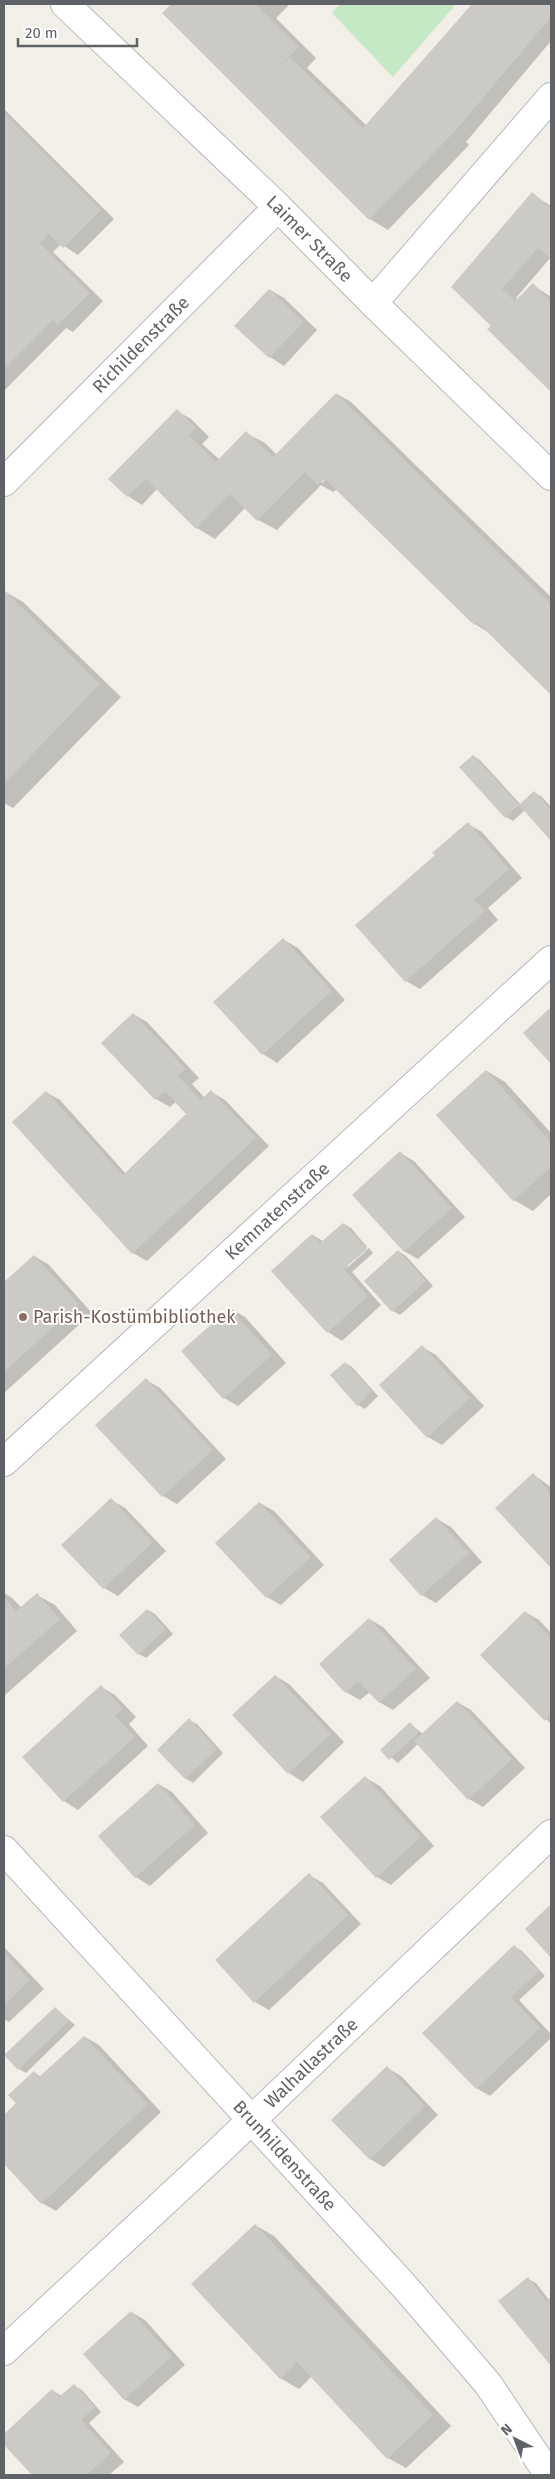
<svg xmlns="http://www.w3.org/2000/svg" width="555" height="2479" font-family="'Fira Sans',sans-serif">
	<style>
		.green { fill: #c5e8c5 }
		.shadow { fill: #0003; fill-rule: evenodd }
		.building { fill: #cccac5 }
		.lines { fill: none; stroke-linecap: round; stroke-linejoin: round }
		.minor-casing { stroke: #b5b8bc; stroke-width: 30 }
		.minor { stroke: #fff; stroke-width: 28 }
		.education-dot { fill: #8d6e63; stroke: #fff; stroke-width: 2 }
		.labels { text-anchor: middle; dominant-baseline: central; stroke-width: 4; stroke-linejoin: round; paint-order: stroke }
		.street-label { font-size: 18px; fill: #5f6368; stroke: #fff }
		.education-label { font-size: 18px; fill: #785e54; stroke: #fff; text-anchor: start }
	</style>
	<rect width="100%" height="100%" fill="#f1efe8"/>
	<polygon class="green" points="340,4 456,4 393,77 332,13"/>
	<g class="shadow">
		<polygon points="173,4 290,4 276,18 316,58 307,68 367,126 473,4 551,4 551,41 466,142 469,145 388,230 370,219 164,13"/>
		<polygon points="4,109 114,219 78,255 61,244 53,252 103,301 73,332 66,328 4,391"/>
		<polygon points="532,194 551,206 551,257 516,298 518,300 533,285 551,297 551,391 489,329 493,326 452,287"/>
		<polygon points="270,290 284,298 317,330 284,366 270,357"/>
		<path d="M337 394 351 402 551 597V694L489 633 475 624 337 489 333 492 321 485 277 530 258 520 246 507 215 539 197 528 157 489 142 505 128 496 110 479 177 411 191 419 209 437 202 444 220 460 246 433 265 443 277 455ZM330 475 322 483 321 481Z"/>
		<polygon points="4,591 23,602 121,697 13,808 4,803"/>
		<polygon points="473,756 480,760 521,805 535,793 542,797 551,807 551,839 525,810 513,821 506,817"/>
		<polygon points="468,824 482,832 522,878 488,908 498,920 420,989 406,981 437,855"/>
		<polygon points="284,940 298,948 345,1000 277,1063 263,1054 215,1002"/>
		<polygon points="551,1009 551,1062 525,1033"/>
		<polygon points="133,1014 147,1022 199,1078 192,1084 205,1098 211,1092 225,1100 269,1146 147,1261 133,1253 46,1092 60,1100 126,1174 188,1114 177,1101 170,1107 156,1099"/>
		<polygon points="487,1071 505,1082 551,1133 551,1194 533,1211 514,1200 438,1115"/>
		<polygon points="400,1153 414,1161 465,1217 418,1259 404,1251"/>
		<polygon points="344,1224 351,1228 367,1247 346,1265 348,1267 369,1248 373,1253 352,1272 381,1305 342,1341 328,1332 273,1271 313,1235 324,1242"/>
		<polygon points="398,1251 406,1256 433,1286 400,1315 393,1311"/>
		<polygon points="34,1256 48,1264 92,1313 4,1393 4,1284"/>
		<polygon points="231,1309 245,1317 286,1363 238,1406 224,1398"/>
		<polygon points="422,1347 436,1355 484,1406 442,1445 428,1437"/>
		<polygon points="345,1363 352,1367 378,1396 365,1409 358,1405"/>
		<polygon points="146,1380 160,1388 226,1459 177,1504 163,1496"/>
		<polygon points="534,1475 551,1487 551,1567 497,1508"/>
		<polygon points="111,1500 125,1508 166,1551 118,1596 104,1588"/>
		<polygon points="260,1503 274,1511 324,1565 281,1605 267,1597"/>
		<polygon points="437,1519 451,1527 482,1562 436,1603 422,1595"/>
		<polygon points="4,1593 12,1598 22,1608 37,1595 55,1605 77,1631 4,1696"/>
		<polygon points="148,1610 155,1614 173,1634 146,1658 139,1654 121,1635"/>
		<polygon points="525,1612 539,1620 551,1633 551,1724 482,1655"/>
		<polygon points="369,1619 383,1627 430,1678 393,1710 379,1702 370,1692 360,1700 346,1692 320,1664"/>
		<polygon points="275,1676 289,1684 344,1742 303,1782 289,1773"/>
		<polygon points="101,1687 115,1695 136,1717 129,1724 148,1746 78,1810 64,1801 23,1757"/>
		<polygon points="457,1702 471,1710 525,1768 483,1807 469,1799 418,1744 398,1763 382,1750 410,1724 423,1734"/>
		<polygon points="189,1720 197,1724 223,1753 193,1783 185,1778"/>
		<polygon points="366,1778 380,1786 434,1846 391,1885 377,1877"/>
		<polygon points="158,1784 172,1792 208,1833 150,1886 136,1877"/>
		<polygon points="309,1875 323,1883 361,1924 269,2010 255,2002"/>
		<polygon points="4,1947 44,1989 9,2022 4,2019"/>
		<polygon points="515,1947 522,1951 545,1976 519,2000 551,2034 551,2038 490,2096 476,2088"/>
		<polygon points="55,2008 75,2025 26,2073 19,2069"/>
		<polygon points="85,2037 99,2045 161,2112 56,2211 42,2203 4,2162 4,2117 18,2104 34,2072 41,2077"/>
		<polygon points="387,2068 401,2076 438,2115 384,2167 370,2159"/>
		<polygon points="255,2225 274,2236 451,2426 406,2468 388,2458 312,2376 299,2389 280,2378"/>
		<polygon points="528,2279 536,2283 549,2300 551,2298 551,2364 523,2327"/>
		<polygon points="131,2312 145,2320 185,2365 138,2407 124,2399"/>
		<polygon points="74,2386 82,2390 101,2412 89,2423 124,2462 109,2475 33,2475 4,2443 4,2436 53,2391 62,2396"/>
	</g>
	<g class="building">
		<polygon points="171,4 261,4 258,7 299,47 269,76 290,57 363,128 472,4 551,4 551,17 457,129 369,220 162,13"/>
		<polygon points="4,113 101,210 63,248 49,234 40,243 90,293 58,325 53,320 4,369"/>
		<polygon points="532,192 551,209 551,259 538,248 502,289 515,301 533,283 551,302 551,392 487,329 491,326 451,287"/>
		<polygon points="269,289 304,322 269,358 234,326"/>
		<polygon points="336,393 551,604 551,695 477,622 474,625 325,479 318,485 305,472 257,521 230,494 196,529 146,479 127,497 108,479 177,409 196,428 189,435 216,462 246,431 273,457"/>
		<polygon points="4,590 100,684 4,784"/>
		<polygon points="473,755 519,805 505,818 459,767"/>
		<polygon points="534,791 551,810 551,841 519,805"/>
		<polygon points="468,822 509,869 474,900 485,911 405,982 355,925 435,855 432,853"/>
		<polygon points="283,938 332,991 262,1055 213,1002"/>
		<polygon points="551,1007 551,1064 523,1033"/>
		<polygon points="133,1013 186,1069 178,1076 201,1100 211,1090 256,1138 132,1254 12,1122 46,1091 123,1175 186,1114 165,1091 155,1100 101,1043"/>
		<polygon points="486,1070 551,1142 551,1167 513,1201 436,1115"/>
		<polygon points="400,1151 452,1208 404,1252 352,1195"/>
		<polygon points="343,1223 367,1249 344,1269 368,1296 327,1333 271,1271 312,1234 320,1243"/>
		<polygon points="398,1250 426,1281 392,1312 364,1281"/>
		<polygon points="34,1255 79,1304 4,1372 4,1282"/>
		<polygon points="230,1308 272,1355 223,1399 181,1351"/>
		<polygon points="422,1345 470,1398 427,1438 379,1385"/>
		<polygon points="345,1362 372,1391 357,1406 330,1375"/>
		<polygon points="146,1378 213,1450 162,1497 95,1425"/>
		<polygon points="533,1473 551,1493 551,1568 495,1508"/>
		<polygon points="111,1498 153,1542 103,1589 61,1545"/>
		<polygon points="259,1502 311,1557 266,1598 215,1543"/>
		<polygon points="436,1517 469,1553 421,1596 389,1560"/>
		<polygon points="37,1593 60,1619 4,1669 4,1597 16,1611"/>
		<polygon points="147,1609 166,1629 138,1655 119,1635"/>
		<polygon points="525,1611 551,1638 551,1715 545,1721 480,1655"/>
		<polygon points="369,1618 416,1669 379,1703 358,1681 345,1693 319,1664"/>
		<polygon points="275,1675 331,1734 288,1774 232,1715"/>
		<polygon points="101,1685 123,1709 115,1716 135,1737 63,1802 22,1757"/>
		<polygon points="457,1701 512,1759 468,1800 414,1741"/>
		<polygon points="189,1718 217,1749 185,1779 157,1750"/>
		<polygon points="410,1722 419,1732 389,1760 380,1750"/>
		<polygon points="365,1776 421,1837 376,1878 320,1817"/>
		<polygon points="158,1783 195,1825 135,1878 98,1836"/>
		<polygon points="309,1873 348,1915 254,2003 215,1960"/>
		<polygon points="551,1904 551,1958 525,1929"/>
		<polygon points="514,1945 539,1971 511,1997 540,2028 476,2089 422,2033"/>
		<polygon points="4,1952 30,1980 4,2006"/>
		<polygon points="55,2007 69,2021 18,2070 4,2055"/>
		<polygon points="84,2036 148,2104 41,2204 4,2164 4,2115 16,2103 8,2095 34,2071 39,2077"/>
		<polygon points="387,2066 425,2106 370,2160 331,2120"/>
		<polygon points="255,2224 433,2415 387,2459 297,2362 280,2379 191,2284"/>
		<polygon points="528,2277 546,2301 551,2297 551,2366 498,2301"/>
		<polygon points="131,2311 172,2356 124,2400 83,2354"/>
		<polygon points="74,2384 95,2407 81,2420 111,2453 87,2475 32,2475 4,2445 4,2434 52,2389 59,2397"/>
	</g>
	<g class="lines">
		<g class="minor-casing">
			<g id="minor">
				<path id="s1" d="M65 4 278 207 373 303 551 476"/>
				<polyline points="373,303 551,97"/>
				<path id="s2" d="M4 482 278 207"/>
				<path id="s3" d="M4 1462 551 960"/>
				<path id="s4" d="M4 1850 405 2287 488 2384 549 2475"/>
				<path id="s5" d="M4 2351 218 2152 551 1834"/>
			</g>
		</g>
		<use href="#minor" class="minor"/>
	</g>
	<circle class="education-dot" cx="23" cy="1317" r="5"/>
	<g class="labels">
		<g class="street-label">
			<text stroke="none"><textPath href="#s1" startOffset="339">Laimer Straße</textPath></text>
			<text stroke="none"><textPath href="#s2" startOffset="194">Richildenstraße</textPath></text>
			<text stroke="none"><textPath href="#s3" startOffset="371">Kemnatenstraße</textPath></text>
			<text stroke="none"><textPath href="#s5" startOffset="421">Walhallastraße</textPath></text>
			<text stroke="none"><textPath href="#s4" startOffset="415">Brunhildenstraße</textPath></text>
		</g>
		<g class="education-label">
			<text x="33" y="1317">Parish-Kostümbibliothek</text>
		</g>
	</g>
	<rect width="555" height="2479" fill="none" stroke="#5f6368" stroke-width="10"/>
	<g transform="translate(515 2439) rotate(318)" stroke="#ffffff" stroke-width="4" paint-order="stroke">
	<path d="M0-4L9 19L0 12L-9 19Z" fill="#5f6368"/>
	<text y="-8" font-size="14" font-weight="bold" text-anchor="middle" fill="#5f6368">N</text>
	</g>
	<path d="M18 38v8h119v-8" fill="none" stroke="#5f6368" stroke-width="2.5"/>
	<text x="25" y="38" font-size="15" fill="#5f6368" stroke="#ffffff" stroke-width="4" paint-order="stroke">20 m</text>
</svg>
